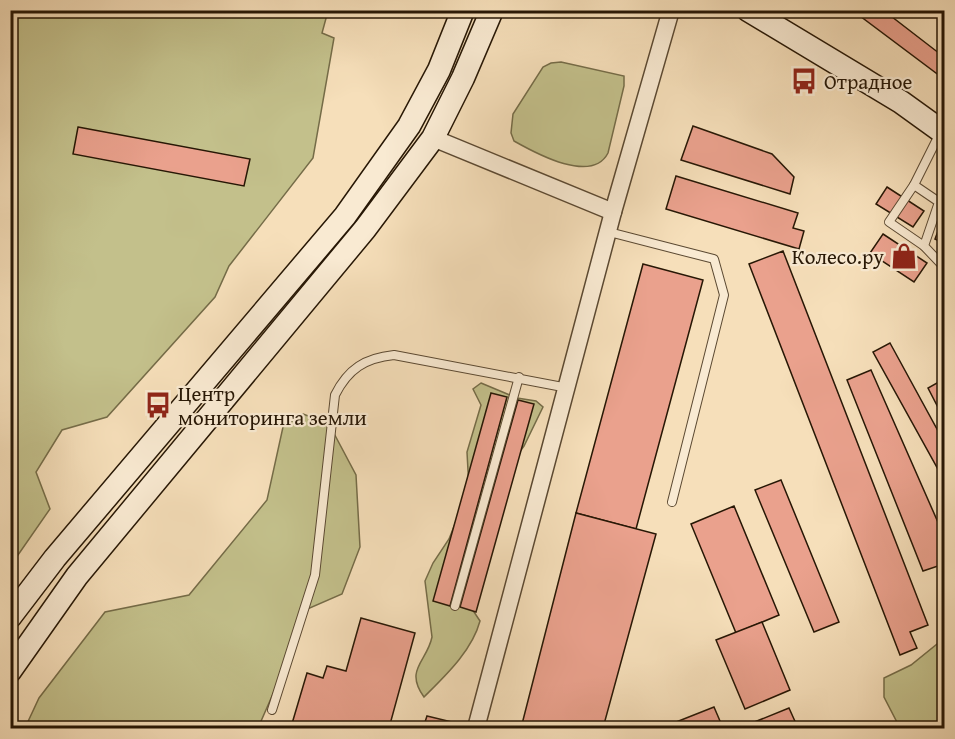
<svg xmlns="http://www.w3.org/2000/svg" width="955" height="739" font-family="'Gentium Book Plus',serif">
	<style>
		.green { fill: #c3c08b; stroke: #756c48; stroke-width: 1.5 }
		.building { fill: #eaa18d; stroke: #271705; stroke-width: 1.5 }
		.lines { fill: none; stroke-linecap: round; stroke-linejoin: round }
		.service-casing { stroke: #5b4932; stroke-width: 10 }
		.minor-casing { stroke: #5b4932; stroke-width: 19 }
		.secondary-casing { stroke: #271705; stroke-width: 25 }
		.service { stroke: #f9ead2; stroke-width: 8 }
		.minor { stroke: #f9ead2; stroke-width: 16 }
		.secondary { stroke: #f9ead2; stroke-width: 22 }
		.labels { text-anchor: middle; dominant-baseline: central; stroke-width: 4.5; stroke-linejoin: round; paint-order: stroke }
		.poi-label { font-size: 21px; fill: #271705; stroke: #f9ead2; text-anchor: start }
	</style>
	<rect width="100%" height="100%" fill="#f6dfba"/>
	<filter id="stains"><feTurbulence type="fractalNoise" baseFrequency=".00333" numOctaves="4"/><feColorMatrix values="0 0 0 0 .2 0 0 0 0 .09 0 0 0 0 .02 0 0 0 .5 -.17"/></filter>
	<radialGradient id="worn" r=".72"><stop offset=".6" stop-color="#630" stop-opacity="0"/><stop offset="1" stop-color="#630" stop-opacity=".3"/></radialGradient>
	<g class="green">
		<polygon points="11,11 328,11 322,33 334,38 313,158 229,266 215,297 107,417 62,430 36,472 50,509 11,565"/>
		<path d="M561 62 624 76V86L608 153C592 184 537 154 514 141L511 133 513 114 543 67 551 63Z"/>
		<path d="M481 383 517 398 536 401 543 407 524 446 504 473 481 538 468 563 466 594 468 603 480 621C472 651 445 676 424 697 404 669 427 662 432 637L425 581 433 563 449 539 469 489 467 452 481 405 473 389Z"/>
		<polygon points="303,414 329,424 356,475 360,547 342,594 305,610 290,655 258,728 25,728 39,698 105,612 189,595 267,500 283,427"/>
		<polygon points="942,640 944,647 944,728 900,728 884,697 884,678 911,665"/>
	</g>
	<g class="building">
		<polygon points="852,10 883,10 944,57 944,79"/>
		<polygon points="693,126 772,154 794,177 790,194 681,160"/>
		<polygon points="78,127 250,159 244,186 73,154"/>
		<polygon points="676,176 798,213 793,228 804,231 799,249 666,209"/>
		<polygon points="887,187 924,211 913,227 876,204"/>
		<polygon points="944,215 944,243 935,239"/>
		<polygon points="883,234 927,263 914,282 870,253"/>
		<polygon points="783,251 928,625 910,632 917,648 900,655 749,264"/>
		<polygon points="643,264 703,280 636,529 576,513"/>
		<polygon points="890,343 944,442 944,480 873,352"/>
		<polygon points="871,370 944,536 944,564 923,571 847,380"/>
		<polygon points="944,379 944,419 928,388"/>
		<polygon points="491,393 507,397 450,606 433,601"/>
		<polygon points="518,400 534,404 476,612 460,607"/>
		<polygon points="781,480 839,622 814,632 755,490"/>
		<polygon points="734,506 779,615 736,633 691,524"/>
		<polygon points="576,513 656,534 603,728 521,728"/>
		<polygon points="361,618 415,633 389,728 270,728 272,722 291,727 307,673 323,678 327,666 346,671"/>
		<polygon points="762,622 790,690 745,709 716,640"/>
		<polygon points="714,707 723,728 661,728"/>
		<polygon points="789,708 798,728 754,728 752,723"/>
		<polygon points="427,716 452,722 450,728 423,728"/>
	</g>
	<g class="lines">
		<g class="service-casing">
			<g id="service">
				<polyline points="941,131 914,185 939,202 924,246 944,267"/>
				<polyline points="914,185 889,222 924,246"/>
				<polyline points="609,232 714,259 724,295 672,502"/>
				<polyline points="455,606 519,377"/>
				<path d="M272 710 315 575 335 395C348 369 365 358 394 355L568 388"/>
			</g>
		</g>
		<g class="minor-casing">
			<g id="minor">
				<polyline points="433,138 613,212"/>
				<polyline points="476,728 613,212 671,10"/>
			</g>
		</g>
		<g class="secondary-casing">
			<g id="secondary">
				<polyline points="748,10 901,102 944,133"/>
				<polyline points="10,617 55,558 345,216 409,126 439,70 463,10"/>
				<polyline points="10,671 77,576 365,229 433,138 463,78 492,10"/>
			</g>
		</g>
		<use href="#service" class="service"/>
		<use href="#minor" class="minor"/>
		<use href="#secondary" class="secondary"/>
	</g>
	<defs>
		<g id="bus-bare" transform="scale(2.07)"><path d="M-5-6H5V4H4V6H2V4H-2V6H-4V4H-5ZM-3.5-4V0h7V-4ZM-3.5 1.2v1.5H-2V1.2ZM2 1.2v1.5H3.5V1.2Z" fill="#8f2418" stroke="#f9ead2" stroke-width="2.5" paint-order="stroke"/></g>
		<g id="shop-bare" transform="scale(2.07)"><path d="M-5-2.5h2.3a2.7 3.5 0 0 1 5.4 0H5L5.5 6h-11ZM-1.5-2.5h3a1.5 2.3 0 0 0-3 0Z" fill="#8f2418" stroke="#f9ead2" stroke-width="2.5" paint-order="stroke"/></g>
	</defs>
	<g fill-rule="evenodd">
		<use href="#bus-bare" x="804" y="81"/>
		<use href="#shop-bare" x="904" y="256"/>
		<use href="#bus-bare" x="158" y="405"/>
	</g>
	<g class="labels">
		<g class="poi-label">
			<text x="824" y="81">Отрадное</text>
			<text x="884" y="256" text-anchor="end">Колесо.ру</text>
			<text x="178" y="393">Центр<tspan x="178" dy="24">мониторинга земли</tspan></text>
		</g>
	</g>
	<rect width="955" height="739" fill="none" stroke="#f6dfba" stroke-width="36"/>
	<rect x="12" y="12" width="931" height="715" fill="none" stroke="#271705" stroke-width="3"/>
	<rect x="18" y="18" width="919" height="703" fill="none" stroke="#271705" stroke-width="1.5"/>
	<rect width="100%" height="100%" filter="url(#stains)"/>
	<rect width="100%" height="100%" fill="url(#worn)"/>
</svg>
